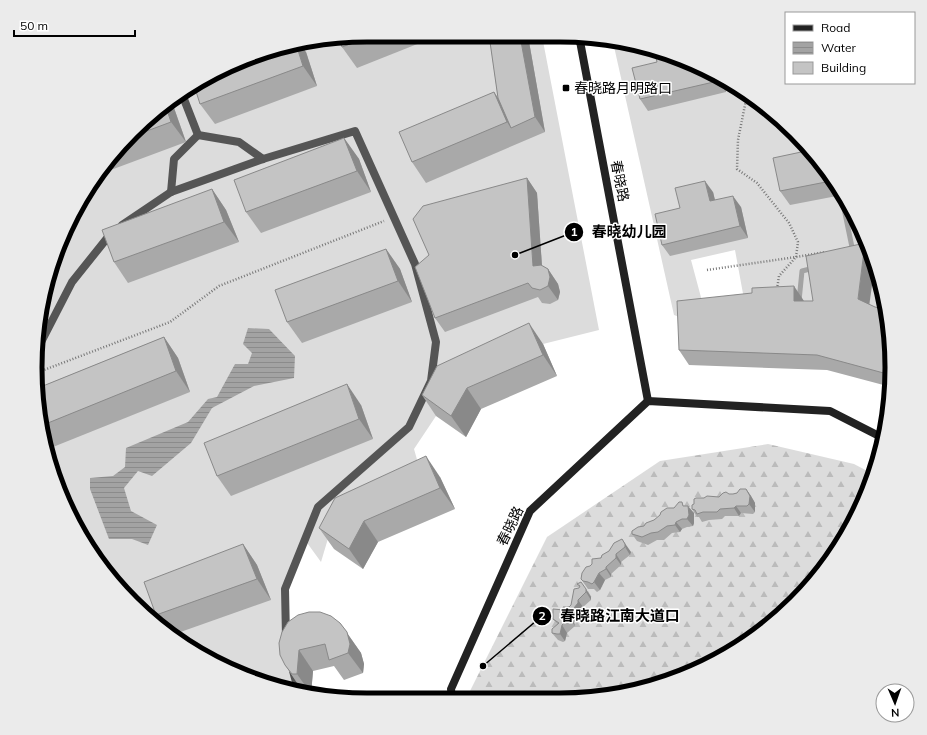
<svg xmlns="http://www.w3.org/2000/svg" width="927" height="735" font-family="Mulish,'Noto Sans SC',sans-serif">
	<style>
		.grass { fill: #dcdcdc }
		.forest { fill: url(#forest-firs) }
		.water { fill: url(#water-rules) }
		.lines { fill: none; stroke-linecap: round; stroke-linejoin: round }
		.stream { stroke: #a3a3a3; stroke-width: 5 }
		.path { stroke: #777; stroke-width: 2.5; stroke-dasharray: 1 2; stroke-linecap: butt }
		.street { stroke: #555; stroke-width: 8 }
		.secondary { stroke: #222; stroke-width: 8 }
		.wall { fill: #a9a9a9 }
		.shaded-wall { fill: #898989 }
		.building { fill: #c4c4c4; stroke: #898989 }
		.poi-dot { fill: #000; stroke: #fff; stroke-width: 1.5 }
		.labels { text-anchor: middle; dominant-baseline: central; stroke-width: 3; stroke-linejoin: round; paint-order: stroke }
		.poi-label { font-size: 14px; fill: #000; stroke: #fff; text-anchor: start }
		.street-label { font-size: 14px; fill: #000; stroke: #fff }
		.rim { fill: none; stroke: #000; stroke-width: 5 }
		.leader { fill: none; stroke: #000; stroke-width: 1.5 }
		.callout-dot { fill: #000; stroke: #fff; stroke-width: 1.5 }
		.mark-label { font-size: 12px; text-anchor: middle; font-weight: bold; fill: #fff }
		.callout-label { font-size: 15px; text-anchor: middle; font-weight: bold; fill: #000; stroke: #fff; stroke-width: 3; stroke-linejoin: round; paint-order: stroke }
	</style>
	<defs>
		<pattern id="forest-firs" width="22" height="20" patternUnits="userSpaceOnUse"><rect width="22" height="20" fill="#dcdcdc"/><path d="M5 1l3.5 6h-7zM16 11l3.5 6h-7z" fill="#bbb"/></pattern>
		<pattern id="water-rules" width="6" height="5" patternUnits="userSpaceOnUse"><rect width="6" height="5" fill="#a3a3a3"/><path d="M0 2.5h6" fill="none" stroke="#8b8b8b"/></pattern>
	</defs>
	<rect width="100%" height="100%" fill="#fff"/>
	<g class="grass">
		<polygon points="368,35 542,36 599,330 543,344 452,386 436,416 414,449 420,470 335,515 321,562 305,540 285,589 299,693 240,675 183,644 118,587 80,534 46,454 35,368 46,282 79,201 132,133 201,80 281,46"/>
		<polygon points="613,42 667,53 726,80 779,117 847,201 874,260 889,323 746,310 735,250 691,260 706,316 693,322 674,315"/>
	</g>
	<polygon class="forest" points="768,444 854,464 873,474 858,514 823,570 779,617 726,655 666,682 581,699 467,700 467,697 547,537 660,461"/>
	<polygon class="water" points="248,328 269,329 295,356 294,378 254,386 212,408 191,443 152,476 138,471 124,488 131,511 157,525 148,545 132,539 109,539 90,489 90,478 113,476 125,467 126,448 188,422 208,399 217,397 235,364 248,364 252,353 243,344"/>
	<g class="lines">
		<g class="stream">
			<polyline points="841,194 853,252"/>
			<polyline points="799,301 802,271 814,268"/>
		</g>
		<g class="path">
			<polyline points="707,270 796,257 798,242 789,223 757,183 737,169 738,140 747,95"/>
			<polyline points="777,289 779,276 796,257 825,252"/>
			<polyline points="36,373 170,322 219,286 384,221"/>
		</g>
		<g class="street">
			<polyline points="182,94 198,135"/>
			<polyline points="171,192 174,159 198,135 239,142 263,159"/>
			<polyline points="122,225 171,192 263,159 355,131 415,264 436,342 431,381 409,427 318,507 285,589 286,637"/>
			<polyline points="37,350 72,282 112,232"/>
			<polyline points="293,671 299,693"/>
		</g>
		<g class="secondary">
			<polyline points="579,36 648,401"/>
			<polyline points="452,700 451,689 530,511 648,401 830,411 883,438"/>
		</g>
	</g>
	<g class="wall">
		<polygon points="368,35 440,35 357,68 342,47"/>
		<polygon points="489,35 528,36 545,132 426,183 412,162 494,92 498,98"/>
		<polygon points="306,52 317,86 215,124 200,104"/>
		<polygon points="667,53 723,78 726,92 648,111 640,99 657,62"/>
		<polygon points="174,108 186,142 100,174 132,133"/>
		<polygon points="344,138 359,159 371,192 261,233 246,212"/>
		<polygon points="806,151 842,195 790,205 780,191"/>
		<polygon points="527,178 537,193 542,266 548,269 558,284 560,292 558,300 550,304 542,303 538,297 445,332 435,318"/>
		<polygon points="212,189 226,210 239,242 128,283 114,262"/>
		<polygon points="713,192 715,200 741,207 748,238 670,256 662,245 680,208"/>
		<polygon points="386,249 400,269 412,302 302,343 287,322"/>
		<polygon points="804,301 870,305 889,324 891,387 827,370 689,365 679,350"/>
		<polygon points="164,337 178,358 190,392 48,449 45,445 38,388"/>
		<polygon points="543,344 557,376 481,409 466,437 436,416 422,395"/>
		<polygon points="361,405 373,439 231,496 217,476"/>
		<polygon points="440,477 455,509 378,542 363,569 334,549 319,528"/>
		<polygon points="746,489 751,496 755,503 755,512 753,514 741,513 739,516 725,516 722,519 709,520 702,522 699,517 697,517 692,509 704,498 719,497 729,494 733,494 737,493"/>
		<polygon points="684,506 694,513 694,523 693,526 687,527 682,529 680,532 672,533 664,540 657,540 648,545 637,541 632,534 674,508"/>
		<polygon points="617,541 631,552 630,555 621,562 621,565 611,574 611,577 605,580 600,590 597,592 594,589 588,589 581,579 590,566 609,551"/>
		<polygon points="243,544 257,565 271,600 172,635 166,629 156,615"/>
		<polygon points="577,584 586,589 591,597 591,600 583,607 584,611 574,622 575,626 567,633 565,641 563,642 558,640 552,633 557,624 553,619 564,610 571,605 580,587"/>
		<polygon points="288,622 340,623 361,653 364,664 363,673 344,680 334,666 313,671 311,694 306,694 299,686 285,665"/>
	</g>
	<g class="shaded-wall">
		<polygon points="520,36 528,36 545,132 535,117"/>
		<polygon points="296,44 300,44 306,52 317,86 303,66"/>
		<polygon points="717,76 723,78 726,92 718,81"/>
		<polygon points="494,92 508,113 511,128 507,122"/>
		<polygon points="170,103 174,108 186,142 171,122 166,107"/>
		<polygon points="344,138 359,159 371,192 357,171"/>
		<polygon points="527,178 537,193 543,281 533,266"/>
		<polygon points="705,181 713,192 718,213 710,201"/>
		<polygon points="212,189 226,210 239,242 224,222"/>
		<polygon points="733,196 741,207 748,238 740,226"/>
		<polygon points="865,243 869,248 874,260 875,264 868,314 858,299"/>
		<polygon points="386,249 400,269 412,302 398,281"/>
		<polygon points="548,269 558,284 560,292 558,300 548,286"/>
		<polygon points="794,286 804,301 794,301"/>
		<polygon points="529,323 543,344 557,376 543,355"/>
		<polygon points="164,337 178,358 190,392 176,371"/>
		<polygon points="347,384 361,405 373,439 359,419"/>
		<polygon points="467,388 481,409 466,437 451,416"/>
		<polygon points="426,456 440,477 455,509 440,488"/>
		<polygon points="746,489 751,496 755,503 755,512 749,504"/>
		<polygon points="688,506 694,513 694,523 693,526 687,519"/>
		<polygon points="736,506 741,513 739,516 734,508"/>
		<polygon points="364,521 378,542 363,569 349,549"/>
		<polygon points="676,522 682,529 680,532 675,525"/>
		<polygon points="622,539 631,552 630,555 625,547"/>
		<polygon points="243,544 257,565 271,600 257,579"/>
		<polygon points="616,554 621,562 621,565 616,558"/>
		<polygon points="606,567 611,574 611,577 606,569"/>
		<polygon points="599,573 605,580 600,590 594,582"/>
		<polygon points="586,589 591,597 591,600 586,592"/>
		<polygon points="578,600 583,607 584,611 574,622 575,626 569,618 569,614"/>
		<polygon points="340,623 361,653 364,664 363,673 348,653"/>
		<polygon points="562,625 567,633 565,641 560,634"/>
		<polygon points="299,650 313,671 311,694 297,674"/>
	</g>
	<g class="building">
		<polygon points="368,35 374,35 342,47 339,39"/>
		<polygon points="489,35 520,36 535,117 511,128 498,98"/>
		<polygon points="296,44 303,66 200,104 194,85 201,80 281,46"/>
		<polygon points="654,50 667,53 717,76 718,81 640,99 632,68 657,62"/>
		<polygon points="494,92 507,122 412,162 399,132"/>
		<polygon points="166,107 171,122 128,138 132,133"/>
		<polygon points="344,138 357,171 246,212 234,180"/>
		<polygon points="806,151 831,181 780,191 773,158"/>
		<polygon points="527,178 533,266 541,265 548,269 550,277 548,286 540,290 532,288 528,283 435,318 415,267 429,255 413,219 423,206"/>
		<polygon points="705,181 710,201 733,196 740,226 662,245 655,214 680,208 675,188"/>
		<polygon points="212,189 224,222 114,262 102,230"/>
		<polygon points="865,243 858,299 875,307 886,310 889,324 891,375 817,355 679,350 677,301 752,293 752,288 794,286 794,301 813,301 806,256"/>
		<polygon points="386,249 398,281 287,322 275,290"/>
		<polygon points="529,323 543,355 467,388 451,416 422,395 437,366"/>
		<polygon points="164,337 176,371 43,425 38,388"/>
		<polygon points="347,384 359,419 217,476 204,443"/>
		<polygon points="426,456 440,488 364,521 349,549 319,528 335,498"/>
		<polygon points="740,489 746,489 750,496 749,504 747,506 736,506 734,508 720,509 717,512 703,512 697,514 695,510 692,509 692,505 694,504 694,499 696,498 704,498 707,496 719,497 723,493 726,492 729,494 733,494 737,493"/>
		<polygon points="679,502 682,502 683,506 688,506 689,515 687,519 682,519 676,522 675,525 667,526 658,532 651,533 642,537 632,534 632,531 638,527 644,526 646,523 654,520 660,515 661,512 667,508 674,508"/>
		<polygon points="622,539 625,544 625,547 616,554 616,558 606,567 606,569 599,573 594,582 592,584 588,582 583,581 581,579 582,573 586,567 590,566 592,564 592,559 601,558 602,555 609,551 614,543"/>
		<polygon points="243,544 257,579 156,615 144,582"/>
		<polygon points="581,582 586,589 586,592 578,600 578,603 569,614 569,618 562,625 560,634 557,634 552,633 552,629 559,623 553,619 553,609 564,610 563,607 569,607 571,605 574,589 579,588 580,586 577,584"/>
		<polygon points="309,612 320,612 331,616 340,623 347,632 350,644 348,653 329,660 325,644 299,650 297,674 292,674 285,665 280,655 279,643 282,632 288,622 298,615"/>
	</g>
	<rect class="poi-dot" x="562" y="84" width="8" height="8" rx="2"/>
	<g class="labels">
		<g class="poi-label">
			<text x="574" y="88">春晓路月明路口</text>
		</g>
		<g class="street-label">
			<text transform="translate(620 181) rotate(79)">春晓路</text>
			<text transform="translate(510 526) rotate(-64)">春晓路</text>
		</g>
	</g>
	<path d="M0 0H927V735H0ZM367 42H560A325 325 0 0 1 885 367V368A325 325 0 0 1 560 693H367A325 325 0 0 1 42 368V367A325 325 0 0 1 367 42Z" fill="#ebebeb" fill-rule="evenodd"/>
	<path class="rim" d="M367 42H560A325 325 0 0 1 885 367V368A325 325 0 0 1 560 693H367A325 325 0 0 1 42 368V367A325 325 0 0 1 367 42Z"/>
	<path class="leader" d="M515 255L574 232M483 666L542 616"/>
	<g class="callout-dot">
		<circle cx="515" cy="255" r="4"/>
		<circle cx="483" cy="666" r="4"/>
		<circle cx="574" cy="232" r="10"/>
		<circle cx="542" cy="616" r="10"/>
	</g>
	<g class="mark-label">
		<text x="574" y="236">1</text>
		<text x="542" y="620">2</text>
	</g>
	<g class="callout-label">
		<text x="629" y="237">春晓幼儿园</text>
		<text x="620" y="621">春晓路江南大道口</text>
	</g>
	<rect x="785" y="12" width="130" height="72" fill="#ffffff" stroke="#999999"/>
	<rect x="793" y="25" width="20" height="6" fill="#222222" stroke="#999999"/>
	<text x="821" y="32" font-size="12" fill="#000000">Road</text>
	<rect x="793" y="42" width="20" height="12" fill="url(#water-rules)" stroke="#999999"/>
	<text x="821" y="52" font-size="12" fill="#000000">Water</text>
	<rect x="793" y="62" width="20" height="12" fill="#c4c4c4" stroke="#999999"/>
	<text x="821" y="72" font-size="12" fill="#000000">Building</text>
	<g transform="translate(895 703) rotate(178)"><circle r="19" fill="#ffffff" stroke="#999999"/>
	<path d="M0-3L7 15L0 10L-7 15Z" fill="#000000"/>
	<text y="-6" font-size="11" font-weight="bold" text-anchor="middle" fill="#000000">N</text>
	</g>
	<path d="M14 30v6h121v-6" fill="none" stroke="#000000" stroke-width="2"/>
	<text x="20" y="30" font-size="12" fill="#000000" stroke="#ffffff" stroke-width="3" paint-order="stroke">50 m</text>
</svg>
